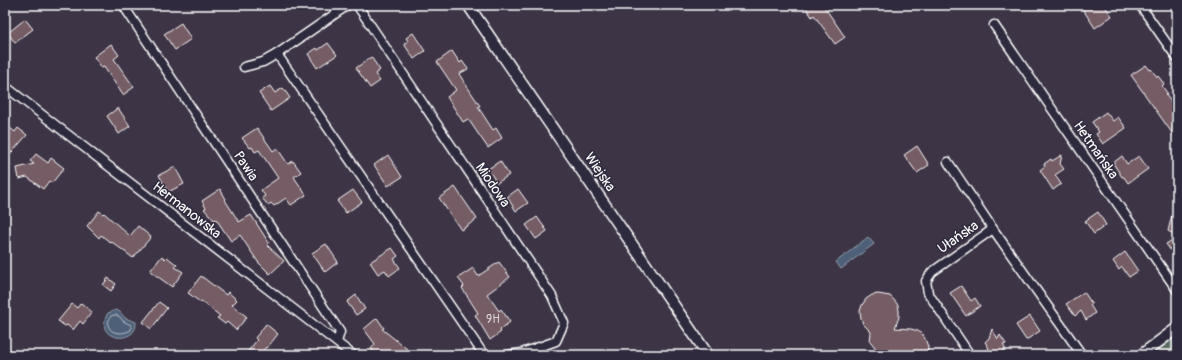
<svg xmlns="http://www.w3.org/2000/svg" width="1182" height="360" font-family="Pangolin,sans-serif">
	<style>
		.green { fill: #5b6c65; stroke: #adb6b2 }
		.water { fill: #4d6078; stroke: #94a0ae }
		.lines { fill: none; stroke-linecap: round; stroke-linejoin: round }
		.shore { stroke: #b8bfc9; stroke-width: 1 }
		.building { fill: #745c65; stroke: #fff }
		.minor-casing { stroke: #fff; stroke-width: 11 }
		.tertiary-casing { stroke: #fff; stroke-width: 13 }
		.minor { stroke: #2f2a3d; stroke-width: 8 }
		.tertiary { stroke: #2f2a3d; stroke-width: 10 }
		.labels { text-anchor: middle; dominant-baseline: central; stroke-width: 3; stroke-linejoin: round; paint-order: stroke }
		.number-label { font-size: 12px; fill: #dcd6d8 }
		.street-label { font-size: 14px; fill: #fff; stroke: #2f2a3d }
	</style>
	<rect width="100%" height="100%" fill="#3d3445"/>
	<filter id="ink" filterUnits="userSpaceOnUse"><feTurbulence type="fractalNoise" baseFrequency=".025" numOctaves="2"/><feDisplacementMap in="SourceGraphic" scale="8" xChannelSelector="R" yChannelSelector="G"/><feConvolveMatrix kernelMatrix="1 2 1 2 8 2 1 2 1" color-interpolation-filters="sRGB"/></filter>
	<g filter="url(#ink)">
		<polygon class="green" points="1177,336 1177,355 1152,355"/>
		<g class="water">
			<polygon points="868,237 874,244 841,269 836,262"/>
			<path d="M116 310 120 312 125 318 136 322C138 346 91 341 108 313Z"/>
		</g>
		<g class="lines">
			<path class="shore" d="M116 315 120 317 123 321 131 325V330C119 337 101 331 111 316Z"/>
		</g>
		<g class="building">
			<polygon points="804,5 823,5 845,37 835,44 814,15 812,17"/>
			<polygon points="1080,5 1104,5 1112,16 1095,28"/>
			<polygon points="25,19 33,29 15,43 8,33"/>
			<polygon points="181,23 191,39 175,50 164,34"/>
			<polygon points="413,33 425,51 414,59 404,44 408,41 406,38"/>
			<polygon points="328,43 337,55 317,68 308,54 317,48 318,50"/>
			<polygon points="111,44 119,55 114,59 134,87 123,95 104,67 102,68 94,57"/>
			<polygon points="452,51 460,63 462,61 468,69 459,74 480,106 478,107 493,130 496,128 502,138 488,148 468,119 463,122 447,97 456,90 437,62"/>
			<polygon points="371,57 380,70 375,74 380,81 370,88 356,68"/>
			<polygon points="1146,65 1150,70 1151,69 1157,77 1158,76 1164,84 1162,86 1168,94 1166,95 1177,110 1177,140 1131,75"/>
			<polygon points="270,86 275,93 283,88 290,98 271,111 259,93"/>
			<polygon points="118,108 130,126 119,134 107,116"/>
			<polygon points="1106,112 1113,121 1118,117 1126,128 1103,144 1096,134 1099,132 1092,122"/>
			<polygon points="5,124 15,132 18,128 27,135 5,160"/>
			<polygon points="257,128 273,151 277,148 288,164 293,161 301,172 294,177 306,195 291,205 286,198 274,206 271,203 268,205 262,198 265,196 261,190 278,178 259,150 255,152 252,147 250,148 242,138"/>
			<polygon points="917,146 929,165 917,173 904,155"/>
			<polygon points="36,154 48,163 51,158 64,168 52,183 49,181 43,189 27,177 19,179 17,168 34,164 30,161"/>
			<polygon points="388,155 402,177 388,186 374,165"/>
			<polygon points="1062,155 1060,164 1064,169 1055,175 1061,184 1053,190 1040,170 1045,166 1044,164 1051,159 1052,161"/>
			<polygon points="1122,156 1127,164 1139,156 1148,169 1128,183 1124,177 1122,177 1113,163"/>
			<polygon points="500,161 509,175 497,183 488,169"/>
			<polygon points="175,167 184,184 168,192 159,175"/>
			<polygon points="455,187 477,219 461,230 439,198"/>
			<polygon points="220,189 226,199 225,200 239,222 251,215 269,243 267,245 284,261 270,274 258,262 240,235 231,241 216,219 214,220 204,209 206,208 202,201"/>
			<polygon points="518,189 528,203 516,211 507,197"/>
			<polygon points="353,190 362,202 346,213 337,201"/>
			<polygon points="1174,207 1177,208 1177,236 1168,231"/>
			<polygon points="99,211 103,214 104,213 130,236 138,226 151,237 133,258 112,242 111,243 101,235 99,238 87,226"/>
			<polygon points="1098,212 1106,225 1094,234 1085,221"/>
			<polygon points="537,217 547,231 536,239 526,225"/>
			<polygon points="1177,237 1177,247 1171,251 1166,244"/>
			<polygon points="326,244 338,262 325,272 312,253"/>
			<polygon points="392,248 398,256 394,259 400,268 389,276 385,270 378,274 370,262"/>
			<polygon points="1125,252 1138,271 1129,277 1122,267 1119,270 1113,261"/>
			<polygon points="162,256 165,259 167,257 177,265 175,267 183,272 172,287 150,271"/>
			<polygon points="499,262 510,277 487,294 499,311 501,309 510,322 500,330 501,332 490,340 475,315 478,313 462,288 464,286 458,278 473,268 478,276"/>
			<polygon points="201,276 226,295 228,292 237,300 232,305 247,317 236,330 227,322 225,324 217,318 220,316 204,303 201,301 200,302 188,293"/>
			<polygon points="108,278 116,284 111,291 103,285"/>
			<polygon points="961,286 971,301 975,298 980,306 966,316 950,293"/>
			<polygon points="1084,292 1092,304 1090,305 1095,313 1086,320 1081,311 1075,316 1066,304"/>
			<polygon points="878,294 890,296 894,300 898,305 899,311 899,317 895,328 911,329 918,331 923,335 926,341 928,347 927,355 887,355 886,353 878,351 870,341 871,332 863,324 861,318 860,311 862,305 866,299 872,295"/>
			<polygon points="356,295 365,309 356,315 347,302"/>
			<polygon points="159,302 167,308 151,329 143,322"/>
			<polygon points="81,303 92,312 83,324 80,321 73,330 67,325 65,326 58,321 72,304 77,308"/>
			<polygon points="1030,316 1040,331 1026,340 1016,325"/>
			<polygon points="377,318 384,328 382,329 407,349 402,355 378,355 371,349 375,344 364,329"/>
			<polygon points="266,324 278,334 267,348 266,347 259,355 245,355 257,340 255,338"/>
			<polygon points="992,329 998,339 1000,335 1006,344 1003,345 1005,348 1005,355 998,355 995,351 990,355 983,355 989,348 985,342 989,338"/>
		</g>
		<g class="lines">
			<g class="minor-casing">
				<g id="minor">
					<polyline points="123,5 340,332 337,342"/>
					<polyline points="357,5 552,296 564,323 556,341 522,353 508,355"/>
					<polyline points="1140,5 1177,58"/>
					<polyline points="994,25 1177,290"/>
					<polyline points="277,54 484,355"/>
					<polyline points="244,67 263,62 277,54 348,5"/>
					<polyline points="5,86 353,355"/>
					<polyline points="948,162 993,229"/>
					<polyline points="970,355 928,293 926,281 932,272 993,229 1082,355"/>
				</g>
			</g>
			<g class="tertiary-casing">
				<g id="tertiary">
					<polyline points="468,5 708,355"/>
					<polyline points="1141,355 1177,328"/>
				</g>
			</g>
			<use href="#minor" class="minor"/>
			<use href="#tertiary" class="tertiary"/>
		</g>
	</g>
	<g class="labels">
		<g class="number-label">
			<text x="493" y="319">9H</text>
		</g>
		<g class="street-label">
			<text transform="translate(1096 150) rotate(55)">Hetmańska</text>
			<text transform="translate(246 166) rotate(56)">Pawia</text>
			<text transform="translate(600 172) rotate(56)">Wiejska</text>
			<text transform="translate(493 185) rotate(56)">Miodowa</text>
			<text transform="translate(187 210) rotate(38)">Hermanowska</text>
			<text transform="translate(958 237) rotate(-35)">Ułańska</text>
		</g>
	</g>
	<rect width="1182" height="360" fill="none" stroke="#2f2a3d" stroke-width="20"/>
	<rect x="10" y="10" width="1162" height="340" fill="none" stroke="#fff" stroke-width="1.5" filter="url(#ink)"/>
</svg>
